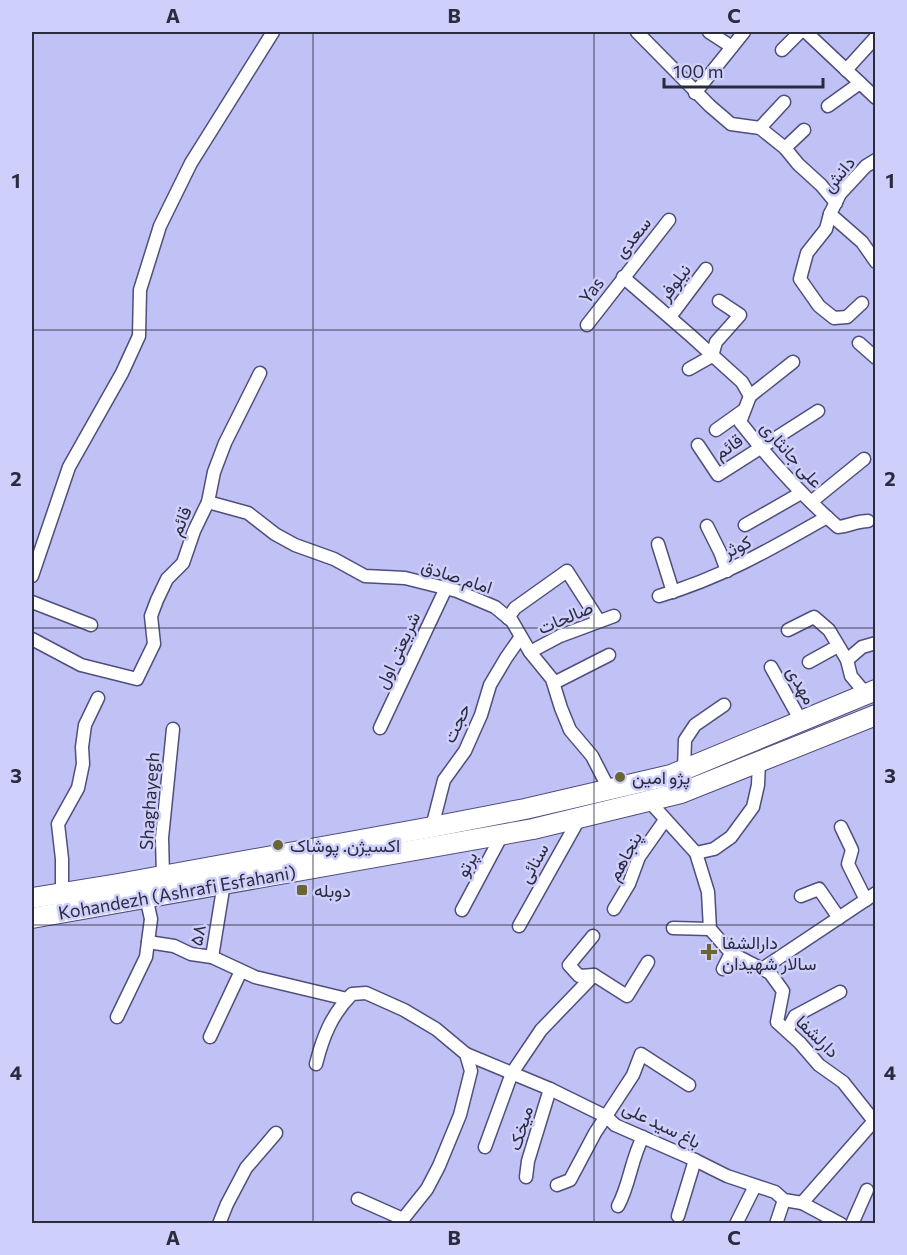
<svg xmlns="http://www.w3.org/2000/svg" width="907" height="1255" font-family="Commissioner,Vazirmatn,sans-serif">
	<style>
		.lines { fill: none; stroke-linecap: round; stroke-linejoin: round }
		.minor-casing { stroke: #4f4e7c; stroke-width: 15 }
		.primary-casing { stroke: #4f4e7c; stroke-width: 22 }
		.minor { stroke: #fff; stroke-width: 12 }
		.primary { stroke: #fff; stroke-width: 20 }
		.grid { fill: none; stroke: #2b2b3f; stroke-width: 1.5; stroke-opacity: 0.55 }
		.poi-dot { fill: #6a6532; stroke: #cecffa; stroke-width: 2 }
		.labels { text-anchor: middle; dominant-baseline: central; stroke-width: 5; stroke-linejoin: round; paint-order: stroke }
		.street-label { font-size: 18px; fill: #2b2b3f; stroke: #cecffa }
		.poi-label { font-size: 18px; fill: #2b2b3f; stroke: #cecffa; text-anchor: start }
		.neatline { fill: none; stroke: #2b2b3f; stroke-width: 2 }
		.grid-label { font-size: 20px; text-anchor: middle; font-weight: bold; fill: #2b2b3f }
	</style>
	<rect width="100%" height="100%" fill="#c0c1f5"/>
	<g class="lines">
		<g class="minor-casing">
			<g id="minor">
				<polyline points="637,32 710,106 731,124 760,128 785,148 798,164 821,185 836,203"/>
				<polyline points="709,32 732,47"/>
				<polyline points="806,32 876,98"/>
				<polyline points="782,50 800,32"/>
				<polyline points="846,70 876,37"/>
				<polyline points="695,93 744,32"/>
				<polyline points="828,106 860,83"/>
				<polyline points="760,128 784,102"/>
				<polyline points="785,148 804,130"/>
				<polyline points="830,214 862,242 876,262"/>
				<path d="M623 277 690 335 742 382 750 396 740 422C770 460 801 495 838 527 849 526 857 521 868 521"/>
				<polyline points="862,303 847,317 834,318 819,306 800,279 807,253 826,229 830,214 840,194 866,166 876,160"/>
				<polyline points="670,317 706,269"/>
				<polyline points="587,325 669,220"/>
				<polyline points="859,343 876,358"/>
				<polyline points="689,369 712,356 716,342 740,315 719,301"/>
				<polyline points="750,396 793,362"/>
				<polyline points="716,430 744,410"/>
				<polyline points="698,445 718,475 818,411"/>
				<polyline points="208,502 248,513 275,534 295,545 334,559 365,576 405,578 457,591 495,607 512,621 530,652 552,679 561,708 570,730 592,756 609,789"/>
				<polyline points="811,502 864,459"/>
				<polyline points="745,525 801,493"/>
				<polyline points="707,526 720,552 727,571"/>
				<polyline points="658,544 673,592"/>
				<polyline points="32,576 69,467 122,373 139,336 140,290 160,226 191,163 273,32"/>
				<path d="M659 596C721 578 771 549 827 517"/>
				<polyline points="32,602 91,625"/>
				<polyline points="508,618 515,608 567,571 599,621"/>
				<polyline points="788,630 814,617 829,630 847,660 851,676 866,694"/>
				<polyline points="32,639 81,665 137,679 154,644 151,616 157,600 167,579 183,563 194,531 208,502 214,472 225,443 260,373"/>
				<polyline points="530,652 560,636 614,616"/>
				<polyline points="847,660 862,647 876,643"/>
				<polyline points="809,662 838,646"/>
				<polyline points="771,667 801,721"/>
				<polyline points="554,683 609,655"/>
				<polyline points="380,728 446,588"/>
				<polyline points="684,770 685,740 695,725 724,705"/>
				<polyline points="649,801 696,853 708,892 710,929 731,953 770,973 783,991 777,1022 800,1043 819,1065 843,1082 874,1121 802,1203"/>
				<polyline points="432,827 444,780 465,751 481,715 490,685 506,658 520,638"/>
				<polyline points="841,827 852,850 848,864 866,900"/>
				<polyline points="696,853 714,849 731,837 753,807 758,785 759,762"/>
				<polyline points="163,876 162,838 173,729"/>
				<polyline points="62,893 62,859 58,824 78,788 83,764 82,747 85,725 98,698"/>
				<polyline points="801,896 819,889 839,918"/>
				<polyline points="614,909 629,884 639,857 665,820"/>
				<polyline points="462,910 502,835"/>
				<polyline points="519,926 579,819"/>
				<polyline points="673,928 710,929"/>
				<polyline points="593,936 569,965 579,976 594,975 627,996 648,962"/>
				<polyline points="148,942 174,946 191,954 212,957 255,977 347,999"/>
				<polyline points="212,957 224,883"/>
				<polyline points="723,969 731,953"/>
				<polyline points="762,969 876,893"/>
				<polyline points="117,1017 146,957 151,919 146,897"/>
				<polyline points="787,1031 795,1016 840,992"/>
				<polyline points="210,1037 241,971"/>
				<polyline points="466,1054 550,1089 607,1117 615,1125 695,1160 727,1176 775,1192 784,1200 802,1203 841,1224"/>
				<path d="M316 1064C323 1036 332 1014 352 994L366 993 404 1010 436 1029 466 1054 471 1071 460 1115 439 1166 427 1189 399 1224"/>
				<polyline points="485,1147 512,1073 541,1030 594,975"/>
				<polyline points="526,1177 528,1161 550,1089"/>
				<polyline points="557,1185 570,1180 595,1133 633,1075 641,1054 689,1085"/>
				<polyline points="358,1199 403,1219"/>
				<path d="M618 1206C630 1184 631 1159 643 1137"/>
				<polyline points="678,1216 695,1160"/>
				<polyline points="219,1224 227,1204 246,1168 276,1133"/>
				<polyline points="736,1224 755,1186"/>
				<polyline points="776,1224 784,1200"/>
				<polyline points="852,1224 867,1190"/>
			</g>
		</g>
		<g class="primary-casing">
			<g id="primary">
				<polyline points="32,898 118,884 432,827 525,809 671,775 876,690"/>
				<polyline points="32,918 533,829 681,793 876,715"/>
			</g>
		</g>
		<use href="#minor" class="minor"/>
		<use href="#primary" class="primary"/>
	</g>
	<path class="grid" d="M313 32V1224M594 32V1224M32 330H876M32 628H876M32 925H876"/>
	<g class="poi-dot">
		<circle cx="620" cy="777" r="6"/>
		<circle cx="278" cy="845" r="6"/>
		<rect x="296" y="884" width="12" height="12" rx="3"/>
		<path d="M706 943h6v6h6v6h-6v6h-6v-6h-6v-6h6z"/>
	</g>
	<g class="labels">
		<g class="street-label">
			<text transform="translate(838 174) rotate(-51)">دانش</text>
			<text transform="translate(632 237) rotate(-51)">سعدی</text>
			<text transform="translate(674 282) rotate(-53)">نیلوفر</text>
			<text transform="translate(591 290) rotate(-53)">Yas</text>
			<text transform="translate(728 446) rotate(-34)">قائم</text>
			<text transform="translate(792 454) rotate(48)">علی جانثاری</text>
			<text transform="translate(180 521) rotate(-67)">قائم</text>
			<text transform="translate(737 546) rotate(-26)">کوثر</text>
			<text transform="translate(457 576) rotate(18)">امام صادق</text>
			<text transform="translate(565 617) rotate(-23)">صالحات</text>
			<text transform="translate(397 650) rotate(-65)">شریعتی اول</text>
			<text transform="translate(802 685) rotate(61)">مهدی</text>
			<text transform="translate(456 723) rotate(-65)">حجت</text>
			<text transform="translate(149 801) rotate(-86)">Shaghayegh</text>
			<text transform="translate(624 856) rotate(-62)">پنجاهم</text>
			<text transform="translate(533 863) rotate(-61)">سنائی</text>
			<text transform="translate(466 864) rotate(-63)">پرتو</text>
			<text transform="translate(177 892) rotate(-10)">Kohandezh (Ashrafi Esfahani)</text>
			<text transform="translate(197 935) rotate(-80)">۵۸</text>
			<text transform="translate(818 1036) rotate(44)">دارلشفا</text>
			<text transform="translate(662 1124) rotate(26)">باغ سید علی</text>
			<text transform="translate(520 1128) rotate(-73)">میخک</text>
		</g>
		<g class="poi-label">
			<text x="632" y="777">پژو امین</text>
			<text x="290" y="845">اکسیژن. پوشاک</text>
			<text x="314" y="890">دوبله</text>
			<text x="722" y="942">دارالشفا<tspan x="722" dy="21">سالار شهیدان</tspan></text>
		</g>
	</g>
	<rect width="907" height="1255" fill="none" stroke="#cecffa" stroke-width="66"/>
	<path d="M664 78v9h159v-9" fill="none" stroke="#2b2b3f" stroke-width="3"/>
	<text x="673" y="78" font-size="18" fill="#2b2b3f" stroke="#cecffa" stroke-width="4.5" paint-order="stroke">100 m</text>
	<rect x="33" y="33" width="841" height="1189" class="neatline"/>
	<g class="grid-label">
		<text x="173" y="23">A</text>
		<text x="454" y="23">B</text>
		<text x="734" y="23">C</text>
		<text x="16" y="188">1</text>
		<text x="890" y="188">1</text>
		<text x="16" y="486">2</text>
		<text x="890" y="486">2</text>
		<text x="16" y="783">3</text>
		<text x="890" y="783">3</text>
		<text x="16" y="1080">4</text>
		<text x="890" y="1080">4</text>
		<text x="173" y="1245">A</text>
		<text x="454" y="1245">B</text>
		<text x="734" y="1245">C</text>
	</g>
</svg>
